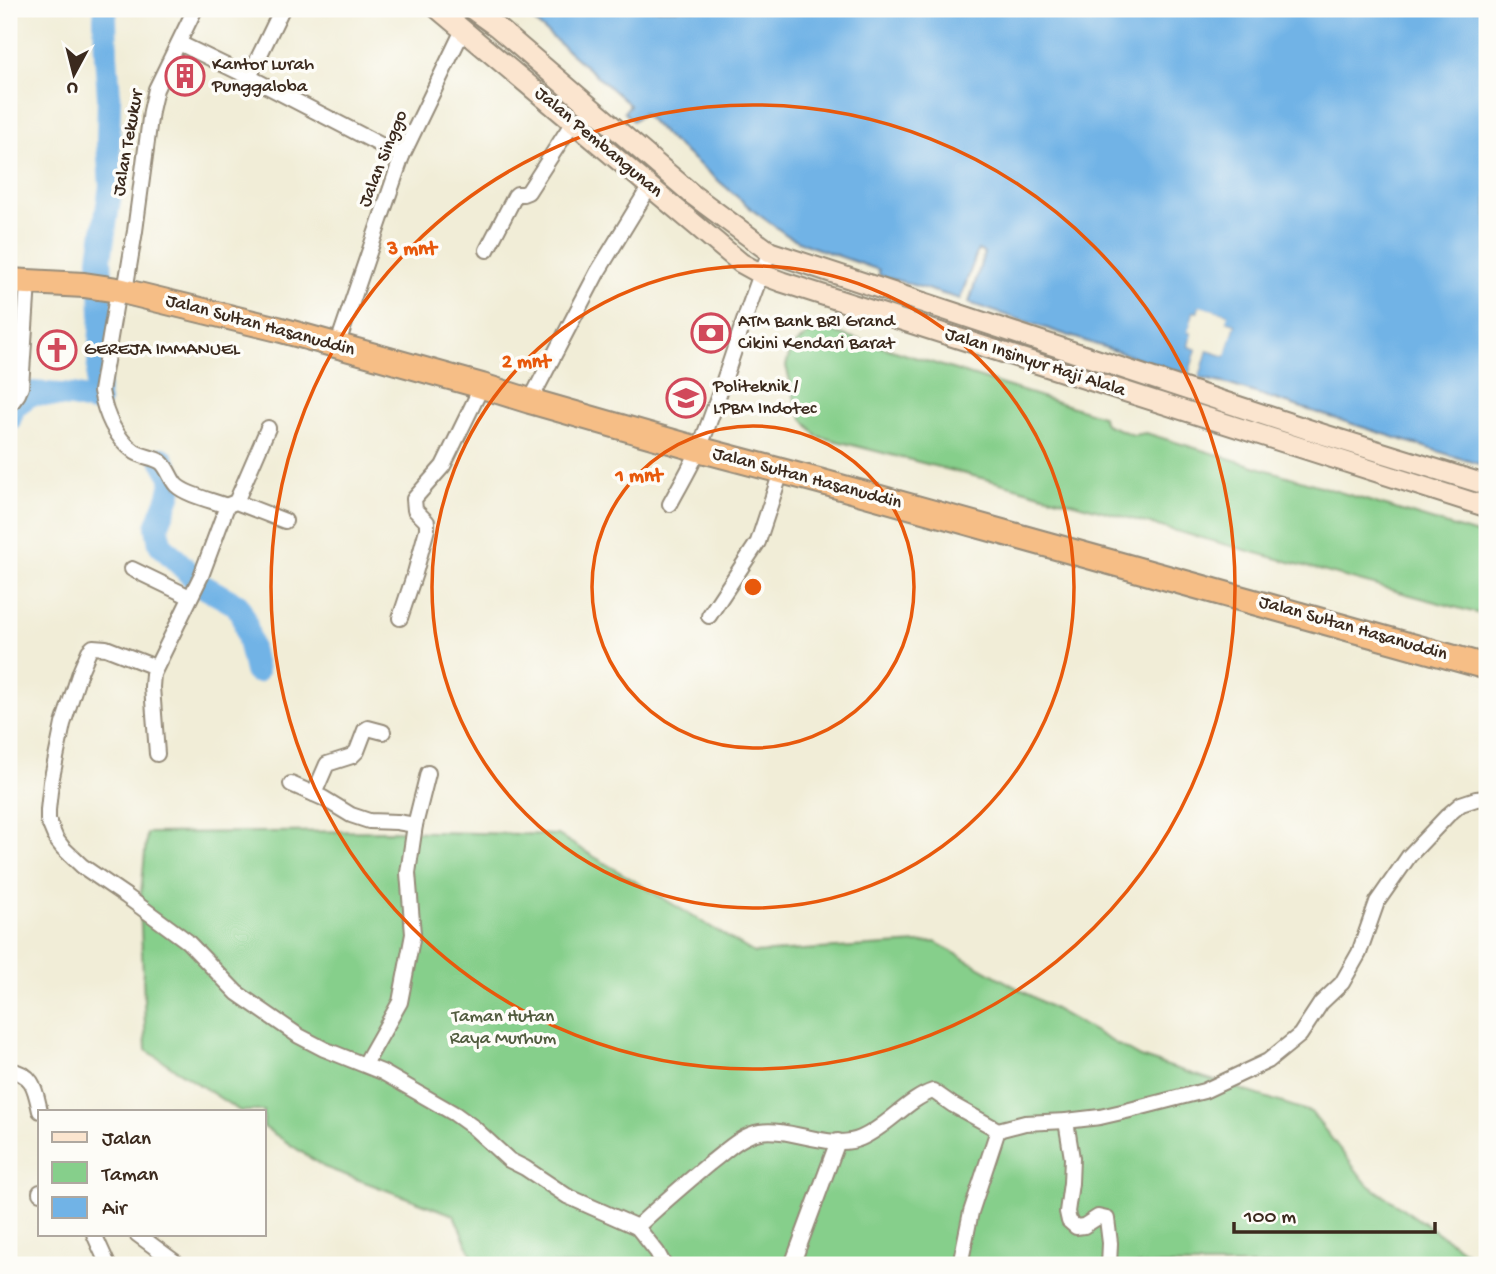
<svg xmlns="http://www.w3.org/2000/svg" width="1496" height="1274" font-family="'Gochi Hand',sans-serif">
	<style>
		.green { fill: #86cf8b; stroke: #607c54; stroke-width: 2 }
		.water { fill: #71b3e6; stroke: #566e82; stroke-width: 2 }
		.pier { fill: #f1edd7 }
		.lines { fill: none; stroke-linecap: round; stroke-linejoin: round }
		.river { stroke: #71b3e6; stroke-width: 24 }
		.street-casing { stroke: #968c7a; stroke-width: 18 }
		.secondary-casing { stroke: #968c7a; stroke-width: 23 }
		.highway-casing { stroke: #968c7a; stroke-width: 28 }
		.street { stroke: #fff; stroke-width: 14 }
		.secondary { stroke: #fbe5cf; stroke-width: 19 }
		.highway { stroke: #f6be86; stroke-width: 24 }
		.ring { fill: none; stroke: #e8590c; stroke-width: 3.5 }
		.labels { text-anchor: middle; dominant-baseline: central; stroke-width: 7; stroke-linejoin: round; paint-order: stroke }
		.poi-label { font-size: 19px; fill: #3b2a1e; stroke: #fdfcf7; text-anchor: start }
		.street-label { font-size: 19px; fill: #3b2a1e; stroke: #fdfcf7 }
		.park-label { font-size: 19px; fill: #525c3f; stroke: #fdfcf7 }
		.centre { fill: #e8590c; stroke: #fdfcf7; stroke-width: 3.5 }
		.ring-label { font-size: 21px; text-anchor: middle; font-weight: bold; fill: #e8590c; stroke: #fdfcf7; stroke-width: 7; stroke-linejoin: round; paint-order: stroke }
	</style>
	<rect width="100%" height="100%" fill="#fdfcf7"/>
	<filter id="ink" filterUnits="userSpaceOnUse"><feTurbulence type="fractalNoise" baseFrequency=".0143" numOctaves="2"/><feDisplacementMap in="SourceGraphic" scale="14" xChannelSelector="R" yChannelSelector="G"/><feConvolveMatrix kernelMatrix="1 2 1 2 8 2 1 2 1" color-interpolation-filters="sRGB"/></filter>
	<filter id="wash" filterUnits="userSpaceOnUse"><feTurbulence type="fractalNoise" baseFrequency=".00686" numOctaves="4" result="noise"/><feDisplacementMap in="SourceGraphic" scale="28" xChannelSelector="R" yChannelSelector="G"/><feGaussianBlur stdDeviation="1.57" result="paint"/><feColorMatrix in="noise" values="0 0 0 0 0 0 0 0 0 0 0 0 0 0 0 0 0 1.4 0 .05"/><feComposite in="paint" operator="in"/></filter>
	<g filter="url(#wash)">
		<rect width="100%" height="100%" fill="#f1edd7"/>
		<g class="green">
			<polygon points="831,331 1102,416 1105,424 1133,435 1146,433 1487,537 1487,616 993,481 817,436 802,418 795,400 786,366 791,348 808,334"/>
			<polygon points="390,831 558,835 754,953 935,942 1140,1057 1311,1112 1367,1184 1485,1265 476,1265 454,1215 324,1167 264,1127 264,1111 240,1111 146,1050 140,903 147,833"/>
		</g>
		<polygon class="water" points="520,9 1487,9 1487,467 1227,384 1199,378 1207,350 1225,356 1235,324 1225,321 1227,314 1200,307 1198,313 1194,312 1189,332 1192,333 1189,346 1197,349 1189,375 969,303 984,253 978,250 960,299 879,275 879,270 807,245 788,236 755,212 667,137 643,113 633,121 624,112 630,105"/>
		<polygon class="pier" points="1200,306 1228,314 1226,321 1235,324 1226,356 1207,350 1199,378 1195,377 1204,348 1208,347 1224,351 1231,327 1223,324 1223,316 1203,310 1201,316 1197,316 1193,330 1196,333 1193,344 1199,346 1200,349 1192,376 1189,375 1197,349 1189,346 1192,333 1188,332 1194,312 1198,313"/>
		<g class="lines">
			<g class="river">
				<polyline points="97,396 102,314 100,258 111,186 108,143 109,97 106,55 105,18 106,9"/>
				<polyline points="9,420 14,406 32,393 73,396 98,402"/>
				<polyline points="162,459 173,478 169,496 157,527 160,544 201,585 237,605 244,618 256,671"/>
			</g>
		</g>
	</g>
	<g filter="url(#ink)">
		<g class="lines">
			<g class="street-casing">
				<g id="street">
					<polyline points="179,43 249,77 402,156"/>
					<polyline points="249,77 282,9"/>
					<polyline points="487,250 515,196 517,194 523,194 528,192 573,122"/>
					<path d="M118 290 101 391C105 413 115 438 135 452 143 457 153 457 161 462 168 468 170 478 176 485 186 495 214 501 227 506L201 576 153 674 152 687 157 754"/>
					<polyline points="125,291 135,231 151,111 156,89 195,9"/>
					<polyline points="337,346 402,156 463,30"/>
					<polyline points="530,401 597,273 650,186"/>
					<polyline points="9,406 18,394 21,387 28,283"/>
					<polyline points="236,502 268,428"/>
					<path d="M670 504C680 485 692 466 700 446 726 382 743 315 770 252"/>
					<polyline points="228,505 236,502 285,521"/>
					<polyline points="132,569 190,597"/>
					<polyline points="709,616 758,542 781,472"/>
					<polyline points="400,618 415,573 427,529 427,522 415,510 414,499 443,466 482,386"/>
					<polyline points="155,667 106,648 93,647 89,651 80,672 63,724 51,782 48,810 48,820 56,839 63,848 82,866 126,896 187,941 237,993 299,1036 324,1049 382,1072 455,1114 473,1127 509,1160 525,1168 567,1196 637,1227"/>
					<polyline points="291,784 323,798 351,815 369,821 397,822 415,825"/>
					<polyline points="314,794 327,764 352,756 357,751 365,730 368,728 383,732"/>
					<polyline points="365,1064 400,1002 413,934 408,873 415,825 428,773"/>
					<path d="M9 1070C34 1074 35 1089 40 1111"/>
					<polyline points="1066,1121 1072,1158 1071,1183 1067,1212 1069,1221 1076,1227 1084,1226 1098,1217 1107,1219 1110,1243 1109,1265"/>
					<polyline points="40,1193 40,1192"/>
					<polyline points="94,1234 108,1265"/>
					<polyline points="137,1234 179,1265"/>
					<path d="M664 1265 657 1252 637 1227C661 1204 685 1184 710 1163 725 1152 741 1135 760 1132 790 1127 832 1151 861 1138 887 1127 908 1099 933 1091L953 1105 998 1130 1025 1123 1066 1121 1100 1117 1126 1111 1204 1091 1268 1061 1300 1035 1321 1003 1342 983 1359 953 1377 902 1409 856 1448 815 1461 804 1476 799 1487 798"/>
					<polyline points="792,1265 838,1141"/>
					<polyline points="960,1265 971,1212 998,1130"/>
				</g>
			</g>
			<g class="secondary-casing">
				<g id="secondary">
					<polyline points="438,9 741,263 761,274 782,282 1487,507"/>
					<polyline points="472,9 497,27 693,195 770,252 1322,434 1487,485"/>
				</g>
			</g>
			<g class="highway-casing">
				<polyline id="highway" points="9,281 84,285 118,290 278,329 482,386 530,401 698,449 819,481 1487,667"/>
			</g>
			<use href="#street" class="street"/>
			<use href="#secondary" class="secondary"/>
			<use href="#highway" class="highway"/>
		</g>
	</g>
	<g class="ring">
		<circle cx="753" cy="587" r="161"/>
		<circle cx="753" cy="587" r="321"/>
		<circle cx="753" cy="587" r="482"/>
	</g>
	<defs>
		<g id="building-ring" transform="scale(2.0125)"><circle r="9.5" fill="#fdfcf7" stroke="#d1495b" stroke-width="1.5"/><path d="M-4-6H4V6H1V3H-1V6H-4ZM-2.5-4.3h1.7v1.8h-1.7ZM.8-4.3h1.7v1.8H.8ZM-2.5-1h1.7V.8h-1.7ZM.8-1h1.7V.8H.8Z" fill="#d1495b"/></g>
		<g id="bank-ring" transform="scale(2.0125)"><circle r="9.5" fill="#fdfcf7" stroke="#d1495b" stroke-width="1.5"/><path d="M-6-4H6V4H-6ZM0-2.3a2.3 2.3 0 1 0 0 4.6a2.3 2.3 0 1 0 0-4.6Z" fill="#d1495b"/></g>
		<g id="church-ring" transform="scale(2.0125)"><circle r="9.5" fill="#fdfcf7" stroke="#d1495b" stroke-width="1.5"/><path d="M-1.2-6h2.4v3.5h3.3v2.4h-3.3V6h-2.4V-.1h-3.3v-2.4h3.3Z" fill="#d1495b"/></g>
		<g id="university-ring" transform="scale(2.0125)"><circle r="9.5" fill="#fdfcf7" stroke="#d1495b" stroke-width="1.5"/><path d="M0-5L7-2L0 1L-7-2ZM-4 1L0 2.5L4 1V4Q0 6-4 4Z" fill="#d1495b"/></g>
	</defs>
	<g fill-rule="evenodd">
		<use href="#building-ring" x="185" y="76"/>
		<use href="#bank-ring" x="711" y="333"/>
		<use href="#church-ring" x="57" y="350"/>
		<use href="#university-ring" x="686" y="398"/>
	</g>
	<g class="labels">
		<g class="poi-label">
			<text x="212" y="65">Kantor Lurah<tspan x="212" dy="22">Punggaloba</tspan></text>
			<text x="738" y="322">ATM Bank BRI Grand<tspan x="738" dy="22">Cikini Kendari Barat</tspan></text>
			<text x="84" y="350">GEREJA IMMANUEL</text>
			<text x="713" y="387">Politeknik /<tspan x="713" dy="22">LPBM Indotec</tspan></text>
		</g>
		<g class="street-label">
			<text transform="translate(129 143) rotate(-80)">Jalan Tekukur</text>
			<text transform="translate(598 143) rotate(40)">Jalan Pembangunan</text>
			<text transform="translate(384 159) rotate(-68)">Jalan Singgo</text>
			<text transform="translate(260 326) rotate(15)">Jalan Sultan Hasanuddin</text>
			<text transform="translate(1035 363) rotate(18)">Jalan Insinyur Haji Alala</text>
			<text transform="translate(807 479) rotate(15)">Jalan Sultan Hasanuddin</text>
			<text transform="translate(1353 629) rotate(16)">Jalan Sultan Hasanuddin</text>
		</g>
		<g class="park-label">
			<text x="503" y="1017">Taman Hutan<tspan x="503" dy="22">Raya Murhum</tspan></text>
		</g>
	</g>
	<circle cx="753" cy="587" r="10" class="centre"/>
	<g class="ring-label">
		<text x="412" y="254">3 mnt</text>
		<text x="526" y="367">2 mnt</text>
		<text x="639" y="481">1 mnt</text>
	</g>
	<rect width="1496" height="1274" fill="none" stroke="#fdfcf7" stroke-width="35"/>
	<rect x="38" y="1110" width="228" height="126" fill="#fdfcf7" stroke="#afa8a0" stroke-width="2"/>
	<rect x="52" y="1132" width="35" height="10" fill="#fbe5cf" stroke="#afa8a0" stroke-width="2"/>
	<text x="102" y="1144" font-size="21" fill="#3b2a1e">Jalan</text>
	<rect x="52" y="1162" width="35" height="21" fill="#86cf8b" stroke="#afa8a0" stroke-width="2"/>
	<text x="102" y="1180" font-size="21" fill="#3b2a1e">Taman</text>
	<rect x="52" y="1197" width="35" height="21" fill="#71b3e6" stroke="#afa8a0" stroke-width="2"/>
	<text x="102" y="1214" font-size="21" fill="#3b2a1e">Air</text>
	<g transform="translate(74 74) rotate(187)" stroke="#fdfcf7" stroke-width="5" paint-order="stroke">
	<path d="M0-5L12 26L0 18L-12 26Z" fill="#3b2a1e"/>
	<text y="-10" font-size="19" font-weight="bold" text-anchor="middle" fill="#3b2a1e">U</text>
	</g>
	<path d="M1234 1222v10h201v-10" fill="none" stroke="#3b2a1e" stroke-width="3.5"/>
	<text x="1244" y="1222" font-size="21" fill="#3b2a1e" stroke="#fdfcf7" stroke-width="5" paint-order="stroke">100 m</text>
</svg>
